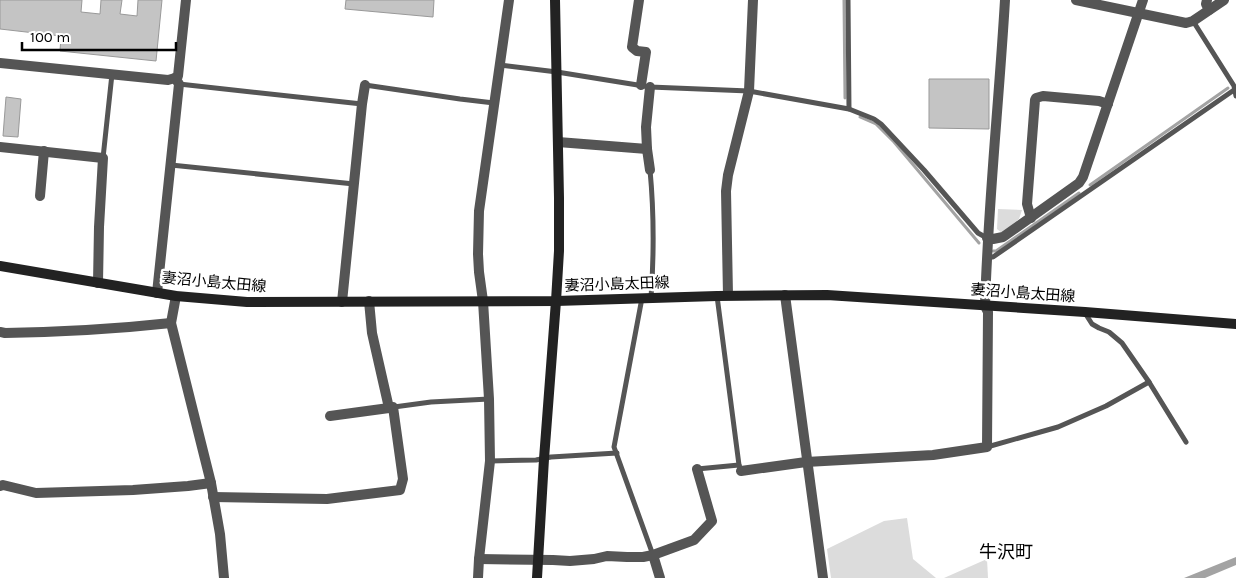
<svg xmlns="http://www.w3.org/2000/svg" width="1236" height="578" font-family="Karla,'Noto Sans JP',sans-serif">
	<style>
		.green { fill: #dcdcdc }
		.water { fill: #a3a3a3 }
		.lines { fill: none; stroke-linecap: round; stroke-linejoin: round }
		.stream { stroke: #a3a3a3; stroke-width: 3 }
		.building { fill: #c4c4c4; stroke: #999 }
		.service { stroke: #555; stroke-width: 5 }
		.minor { stroke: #555; stroke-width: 10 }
		.tertiary { stroke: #555; stroke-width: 10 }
		.secondary { stroke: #222; stroke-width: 10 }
		.labels { text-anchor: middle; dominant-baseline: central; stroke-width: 5; stroke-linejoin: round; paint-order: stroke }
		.street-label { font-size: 15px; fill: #000; stroke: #fff }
		.quarter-label { font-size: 18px; fill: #000; stroke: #fff }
	</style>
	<rect width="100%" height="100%" fill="#fff"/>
	<g class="green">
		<polygon points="998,209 1022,210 1019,219 1002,233 997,229"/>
		<polygon points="907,518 913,559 936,578 831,578 827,549 884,521"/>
		<polygon points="987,559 988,578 944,578"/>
	</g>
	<polygon class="water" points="1236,557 1236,565 1205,578 1184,578"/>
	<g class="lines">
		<g class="stream">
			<polyline points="844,0 845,98"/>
			<polyline points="860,117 876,124 894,142 979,243"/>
			<polyline points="1090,185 1228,88"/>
			<polyline points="993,251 996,251 1079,193"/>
		</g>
	</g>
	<g class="building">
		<polygon points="0,0 82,0 81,12 100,14 101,0 122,0 120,14 137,16 138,0 162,0 156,61 60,51 61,36 0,29"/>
		<polygon points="346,0 434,0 433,17 345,9"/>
		<polygon points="929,79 989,79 989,129 929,128"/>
		<polygon points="6,97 21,99 18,137 3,136"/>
	</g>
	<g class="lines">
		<g class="service">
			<polyline points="848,0 849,109"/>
			<polyline points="1193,21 1234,86 1236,96"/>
			<polyline points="500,65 557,72 650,87 749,91 849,109 874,119 881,124 924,170 978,233 987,238"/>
			<polyline points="179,84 362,104"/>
			<polyline points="365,85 460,99 494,103"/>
			<polyline points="103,158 112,74"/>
			<polyline points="171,165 354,184"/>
			<path d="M650 170C654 212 654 255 651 298"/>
			<polyline points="987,257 993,257 1234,90"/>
			<polyline points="717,296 739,465"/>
			<polyline points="642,298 614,447 653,555"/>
			<polyline points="1085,313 1092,324 1099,328 1109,332 1122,343 1149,382 1186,442"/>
			<polyline points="394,407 431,402 489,399"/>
			<polyline points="987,447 1058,427 1106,406 1149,382"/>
			<polyline points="490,461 536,460 551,457 617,453"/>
			<polyline points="697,469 739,465 740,468"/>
		</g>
		<g class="minor">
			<polyline points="639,0 632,47 637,51 646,52 641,85"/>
			<polyline points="1207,0 1206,4 1209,10"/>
			<polyline points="0,63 168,80 175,78 178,76 186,0"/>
			<polyline points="650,87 646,127 647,149 650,170"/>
			<polyline points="558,142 647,149"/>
			<polyline points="0,147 103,158 99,227 98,283"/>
			<polyline points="40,196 44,151"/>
			<polyline points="1031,218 1027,204 1035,100 1036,98 1043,96 1099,101 1108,104"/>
			<polyline points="987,238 993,239 1003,237 1079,183 1083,177 1143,0"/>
			<polyline points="157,293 179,84 175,78"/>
			<polyline points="728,295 726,191 728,175 749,91 753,0"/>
			<polyline points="785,295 823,578"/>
			<polyline points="176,296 171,323 211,483 220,534 224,578"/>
			<polyline points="342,302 362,104 365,85"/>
			<path d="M0 332 5 333C61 332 116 329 171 323"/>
			<polyline points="330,416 389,408"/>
			<polyline points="741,471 806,462 933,455 987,447 988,312 985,306"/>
			<polyline points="0,486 3,485 36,493 133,490 188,486 211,483"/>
			<polyline points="213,497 327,499 400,490 403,479 393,407 389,408 372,333 369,301"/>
			<polyline points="653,555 660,578"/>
			<polyline points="479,559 553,560 570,561 594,559 607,556 627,557 643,557 653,555 694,540 712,521 697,469"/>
			<polyline points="478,578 479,559 490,461 489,399 483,301 479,272 478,254 479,211 509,0"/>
		</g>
		<g class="tertiary">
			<polyline points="1076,0 1186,23 1193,21 1224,0"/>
			<path d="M985 306C988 204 999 102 1005 0"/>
		</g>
		<g class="secondary">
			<polyline points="0,266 176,296 247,302 556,301 717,296 827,295 1085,312 1236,324"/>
			<polyline points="537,578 544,459 556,301 559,251 559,198 555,0"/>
		</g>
	</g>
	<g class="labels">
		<g class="street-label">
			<text transform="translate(214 282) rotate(5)">妻沼小島太田線</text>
			<text transform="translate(617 284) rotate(-2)">妻沼小島太田線</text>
			<text transform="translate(1023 293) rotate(4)">妻沼小島太田線</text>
		</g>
		<g class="quarter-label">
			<text x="1006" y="552">牛沢町</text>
		</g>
	</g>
	<path d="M22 42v8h154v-8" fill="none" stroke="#000000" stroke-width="2.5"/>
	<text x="30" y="42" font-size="15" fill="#000000" stroke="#ffffff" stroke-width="4" paint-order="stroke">100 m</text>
</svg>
